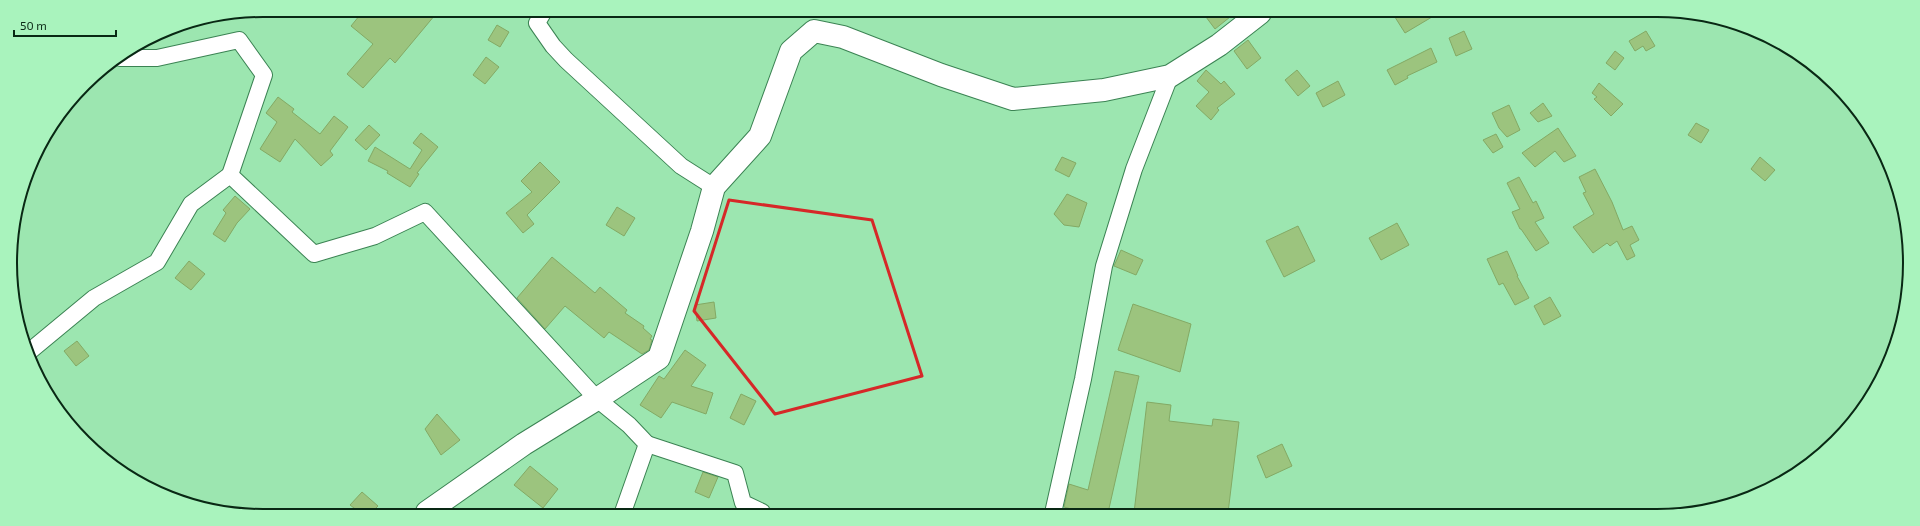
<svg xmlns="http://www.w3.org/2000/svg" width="1920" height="526" font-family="'Exo 2',sans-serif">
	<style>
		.building { fill: #9cc47e; stroke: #83a964 }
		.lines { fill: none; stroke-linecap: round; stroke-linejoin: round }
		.street-casing { stroke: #3b8353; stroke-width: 18 }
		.secondary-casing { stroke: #3b8353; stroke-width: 24 }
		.street { stroke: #fff; stroke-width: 16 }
		.secondary { stroke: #fff; stroke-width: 22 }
		.marked { fill: none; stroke: #d62828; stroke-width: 3; stroke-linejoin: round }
		.rim { fill: none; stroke: #092814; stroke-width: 2 }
	</style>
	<rect width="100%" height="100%" fill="#9ce6b0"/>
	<g class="building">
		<polygon points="364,10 429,11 435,15 395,63 390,58 363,88 347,74 373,44 351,26"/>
		<polygon points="1203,13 1235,13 1215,29"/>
		<polygon points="1393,14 1437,14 1405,33"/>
		<polygon points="497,25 509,32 500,47 488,40"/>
		<polygon points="1464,31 1472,49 1456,56 1449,38"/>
		<polygon points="1646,31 1655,46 1646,51 1643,46 1635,51 1629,41"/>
		<polygon points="1248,40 1261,58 1247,69 1234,51"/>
		<polygon points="1431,48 1437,62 1407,76 1408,78 1395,85 1387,70"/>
		<polygon points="1615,51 1624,58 1615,70 1606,63"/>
		<polygon points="486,57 499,67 485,84 473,75"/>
		<polygon points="1206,70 1221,84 1224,81 1235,94 1217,108 1219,110 1211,120 1196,106 1209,92 1197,81"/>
		<polygon points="1297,70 1310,86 1298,96 1285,80"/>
		<polygon points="1338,81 1345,95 1323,107 1316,93"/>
		<polygon points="1599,83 1623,104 1611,116 1594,99 1597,97 1592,93"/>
		<polygon points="278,97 294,109 292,112 320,134 334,116 348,127 330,151 333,155 321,166 295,139 280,162 260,149 277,122 266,113"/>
		<polygon points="1543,103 1552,116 1538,122 1530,113"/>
		<polygon points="1509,105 1520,130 1507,137 1499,128 1492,113"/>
		<polygon points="1696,123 1709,130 1701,143 1688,135"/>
		<polygon points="369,125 380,135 366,150 355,140"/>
		<polygon points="1558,128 1576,156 1564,162 1555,151 1535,167 1522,153"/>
		<polygon points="421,133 438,147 417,173 419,174 410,187 387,173 388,171 368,161 375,147 410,169 422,150 413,143"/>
		<polygon points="1496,134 1503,147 1493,153 1483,140"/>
		<polygon points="1062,157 1076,163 1069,177 1055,170"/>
		<polygon points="1760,157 1775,170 1765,181 1751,169"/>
		<polygon points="540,162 560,182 527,215 534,224 523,233 506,213 532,192 521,181"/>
		<polygon points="1595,169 1612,202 1623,230 1632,226 1639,240 1630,245 1635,256 1627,260 1617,241 1610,246 1607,243 1593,253 1573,227 1594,214 1583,193 1586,192 1579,177"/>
		<polygon points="1519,177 1533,203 1536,201 1544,218 1535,222 1549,243 1536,251 1521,229 1520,229 1512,212 1520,209 1507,183"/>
		<polygon points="1067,194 1087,203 1079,227 1064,225 1054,214"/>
		<polygon points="235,196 250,209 237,223 225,242 213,234 226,213 223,210"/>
		<polygon points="617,207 635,218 624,236 606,225"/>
		<polygon points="1397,223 1409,245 1381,260 1369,238"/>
		<polygon points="1298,226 1315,261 1284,277 1266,241"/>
		<polygon points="1121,250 1143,260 1136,275 1114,266"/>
		<polygon points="1507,251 1518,276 1517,276 1529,298 1515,305 1503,283 1499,285 1487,259"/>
		<polygon points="552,257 595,293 600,287 627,310 625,313 644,326 643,328 652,336 650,339 652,340 649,350 642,354 609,332 604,338 565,306 545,329 517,298"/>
		<polygon points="189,261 205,274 191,290 175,278"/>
		<polygon points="1550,297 1561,316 1544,325 1534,306"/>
		<polygon points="714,302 716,318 697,321 695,305"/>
		<polygon points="1133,304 1191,324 1180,372 1118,350"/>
		<polygon points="77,341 89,356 76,366 64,351"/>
		<polygon points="685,350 706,365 691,386 713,393 706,414 672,402 661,418 640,405 659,376 664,379"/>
		<polygon points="1115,371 1139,376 1108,513 1086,513 1064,507 1069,484 1088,490"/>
		<polygon points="741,394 756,401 744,425 730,418"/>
		<polygon points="1147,402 1171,405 1169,421 1212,426 1213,419 1239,422 1228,513 1134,513"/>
		<polygon points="437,414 460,440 441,455 425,429"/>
		<polygon points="1282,444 1292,466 1266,478 1257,456"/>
		<polygon points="530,466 558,489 543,508 514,485"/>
		<polygon points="703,472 718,477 709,498 695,492"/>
		<polygon points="362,492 378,506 373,511 358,511 350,505"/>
	</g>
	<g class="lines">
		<g class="street-casing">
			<g id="street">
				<polyline points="544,11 537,23 553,46 566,60 681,166 714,187"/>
				<polyline points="120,58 157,58 239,40 264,75 230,175"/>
				<polyline points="30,351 94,298 157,262 191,204 230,175 314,254 375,236 425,212 597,399 629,425 647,444 623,512"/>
				<polyline points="647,444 735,473 743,503 762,512"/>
				<polyline points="1053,513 1083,379 1104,266 1134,169 1170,76"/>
			</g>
		</g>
		<g class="secondary-casing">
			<polyline id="secondary" points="427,512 524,444 597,399 659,358 702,231 714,187 760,136 791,51 814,31 843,37 941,75 1013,99 1104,90 1170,76 1219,45 1260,13"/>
		</g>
		<use href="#street" class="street"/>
		<use href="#secondary" class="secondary"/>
	</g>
	<path class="marked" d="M729 200 872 220 922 376 775 414 694 311Z"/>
	<path d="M0 0H1920V526H0ZM263 17H1657A246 246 0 0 1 1903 263V263A246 246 0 0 1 1657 509H263A246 246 0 0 1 17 263V263A246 246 0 0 1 263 17Z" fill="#a9f3bd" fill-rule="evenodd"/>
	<path class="rim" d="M263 17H1657A246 246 0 0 1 1903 263V263A246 246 0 0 1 1657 509H263A246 246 0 0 1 17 263V263A246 246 0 0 1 263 17Z"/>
	<path d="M14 30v6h102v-6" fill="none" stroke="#092814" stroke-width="2"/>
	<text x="20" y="30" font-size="12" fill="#092814" stroke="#a9f3bd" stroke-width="3" paint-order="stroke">50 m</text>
</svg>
